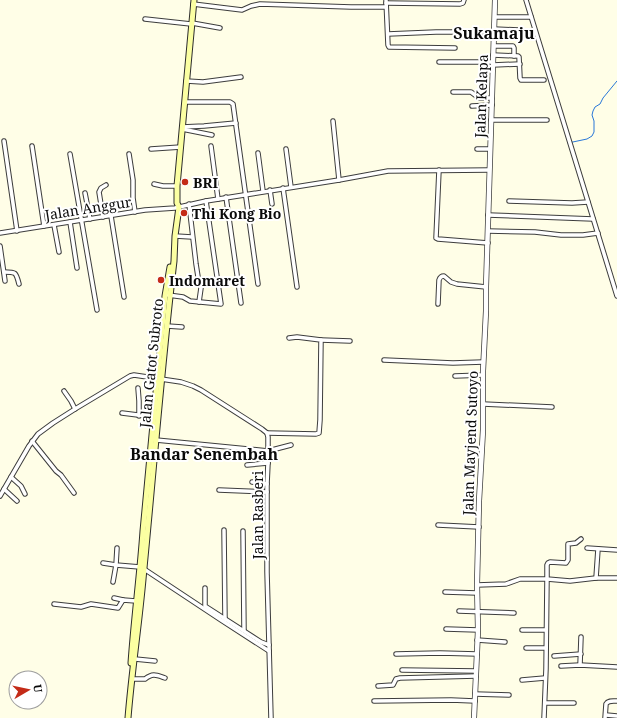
<svg xmlns="http://www.w3.org/2000/svg" width="617" height="718" font-family="'Noto Serif',serif">
	<style>
		.lines { fill: none; stroke-linecap: round; stroke-linejoin: round }
		.stream { stroke: #2877d8; stroke-width: 1 }
		.minor-casing { stroke: #3d3d3d; stroke-width: 5.5 }
		.tertiary-casing { stroke: #3d3d3d; stroke-width: 6 }
		.secondary-casing { stroke: #2c2c2c; stroke-width: 7 }
		.minor { stroke: #fff; stroke-width: 3.5 }
		.tertiary { stroke: #fff; stroke-width: 4.5 }
		.secondary { stroke: #fbffa2; stroke-width: 5 }
		.poi-dot { fill: #c42b18; stroke: #fff; stroke-width: 1.5 }
		.labels { text-anchor: middle; dominant-baseline: central; stroke-width: 4; stroke-linejoin: round; paint-order: stroke }
		.street-label { font-size: 14px; fill: #0a0a0a; stroke: #fff }
		.poi-label { font-size: 14px; font-weight: bold; fill: #0a0a0a; stroke: #fff; text-anchor: start }
		.quarter-label { font-size: 16px; font-weight: bold; fill: #0a0a0a; stroke: #fff }
	</style>
	<rect width="100%" height="100%" fill="#fffee7"/>
	<g class="lines">
		<polyline class="stream" points="568,143 587,139 592,136 594,132 594,121 592,115 593,111 595,107 600,104 603,98 617,81"/>
		<g class="minor-casing">
			<g id="minor">
				<polyline points="386,0 388,45 389,47 455,48"/>
				<polyline points="526,0 617,296"/>
				<polyline points="386,3 460,4 463,3 464,0"/>
				<polyline points="193,4 242,10 251,6 260,4 351,7 386,7"/>
				<polyline points="495,17 531,17"/>
				<polyline points="145,19 191,24"/>
				<polyline points="192,23 220,28"/>
				<polyline points="494,29 518,30"/>
				<polyline points="388,34 436,32 494,32"/>
				<polyline points="494,46 513,46 514,48 514,56"/>
				<polyline points="493,55 518,56 519,57 520,78 521,80 544,80"/>
				<polyline points="439,62 493,62"/>
				<polyline points="493,65 520,64"/>
				<polyline points="186,81 203,82 241,77"/>
				<polyline points="453,92 471,92 479,98 492,98"/>
				<polyline points="185,102 230,102 233,104 258,284"/>
				<polyline points="472,106 492,105"/>
				<polyline points="491,120 547,120"/>
				<polyline points="333,121 339,180"/>
				<polyline points="182,127 204,126 236,123"/>
				<polyline points="182,129 212,135"/>
				<polyline points="4,141 17,231"/>
				<polyline points="32,146 44,226"/>
				<polyline points="211,146 218,199"/>
				<polyline points="151,149 181,147"/>
				<polyline points="286,149 291,187"/>
				<polyline points="477,149 490,149"/>
				<polyline points="258,153 263,191"/>
				<polyline points="70,154 97,310"/>
				<polyline points="129,154 133,180 133,198 135,212"/>
				<polyline points="439,170 436,238 438,239 488,243"/>
				<polyline points="154,184 163,186 177,186"/>
				<polyline points="283,188 297,287"/>
				<polyline points="270,190 272,204"/>
				<polyline points="85,193 90,219"/>
				<polyline points="226,197 241,303"/>
				<polyline points="509,201 572,203 588,202"/>
				<polyline points="189,204 196,264 199,283 201,288 199,302"/>
				<polyline points="488,215 593,219"/>
				<polyline points="111,216 124,297"/>
				<polyline points="103,217 99,192 101,188 106,185"/>
				<polyline points="70,222 77,268"/>
				<polyline points="54,225 59,252"/>
				<polyline points="488,231 535,232 561,235 583,235 598,233"/>
				<polyline points="0,233 145,210 175,208 206,201 339,180 388,171 489,170"/>
				<polyline points="175,236 192,237"/>
				<polyline points="0,246 5,281"/>
				<path d="M4 272C16 272 16 272 19 284"/>
				<polyline points="168,295 183,297 190,301 221,304 206,201"/>
				<path d="M438 304 439 280C440 277 441 276 444 276L451 282 457 284 486 287"/>
				<polyline points="167,326 182,327"/>
				<polyline points="321,340 350,341"/>
				<polyline points="384,360 453,363 483,362"/>
				<polyline points="455,376 483,375"/>
				<polyline points="138,388 139,401 139,416"/>
				<polyline points="64,391 71,401 75,409"/>
				<polyline points="483,404 552,407"/>
				<polyline points="122,413 154,417"/>
				<polyline points="267,433 316,434 319,433 320,420 321,340 297,337 289,338"/>
				<polyline points="156,440 268,451 291,445"/>
				<polyline points="32,441 56,471 61,475 74,493"/>
				<polyline points="247,465 268,463"/>
				<polyline points="11,477 21,486 25,494"/>
				<polyline points="252,482 267,484"/>
				<polyline points="4,489 17,501"/>
				<polyline points="219,490 267,492"/>
				<polyline points="0,496 29,446 38,434 53,423 75,409 130,376 134,375 181,382 193,386 201,390 262,429 267,433 268,437 268,463 267,484 267,572 271,718"/>
				<polyline points="438,525 479,527"/>
				<polyline points="224,530 225,619"/>
				<polyline points="243,531 244,630"/>
				<polyline points="581,539 576,543 568,544 568,560 566,563 550,562 548,563 547,565 547,579 570,581 596,578 617,578"/>
				<polyline points="587,548 617,550"/>
				<polyline points="103,563 116,565 140,567 144,569 221,620 269,651"/>
				<polyline points="596,578 598,549"/>
				<polyline points="113,582 116,565 117,548"/>
				<polyline points="477,585 506,584 520,579 547,579 546,669 544,718"/>
				<polyline points="205,588 205,606 261,642 269,645"/>
				<polyline points="445,592 477,593"/>
				<polyline points="114,598 123,600"/>
				<polyline points="54,604 81,607 91,604 118,608 123,600 136,601"/>
				<polyline points="459,611 514,613"/>
				<polyline points="446,629 478,630"/>
				<polyline points="522,630 546,630"/>
				<polyline points="477,640 505,642"/>
				<polyline points="526,648 546,648"/>
				<polyline points="396,654 440,653 477,654"/>
				<polyline points="554,656 581,654"/>
				<polyline points="135,659 155,661"/>
				<polyline points="580,665 581,637"/>
				<polyline points="561,666 580,665 617,667"/>
				<polyline points="402,670 476,671"/>
				<path d="M132 679H145C153 673 156 675 165 678"/>
				<polyline points="522,680 545,678"/>
				<polyline points="378,686 393,685 396,679 400,678 476,676"/>
				<polyline points="475,694 509,695"/>
				<polyline points="374,701 451,700 475,701"/>
				<polyline points="545,703 574,703"/>
				<polyline points="606,715 617,716"/>
				<path d="M605 718 606 704C608 700 613 701 617 701"/>
			</g>
		</g>
		<g class="tertiary-casing">
			<polyline id="tertiary" points="474,718 478,630 477,585 479,501 483,430 483,371 486,311 486,287 495,0"/>
		</g>
		<g class="secondary-casing">
			<g id="secondary">
				<path d="M131 663C134 619 140 575 143 531L165 296 170 267"/>
				<path d="M128 718C132 668 140 618 144 568 154 465 162 363 174 261L175 236 179 207 177 203V186L194 0"/>
			</g>
		</g>
		<use href="#minor" class="minor"/>
		<use href="#tertiary" class="tertiary"/>
		<use href="#secondary" class="secondary"/>
	</g>
	<g class="poi-dot">
		<circle cx="185" cy="182" r="4"/>
		<circle cx="184" cy="213" r="4"/>
		<circle cx="161" cy="280" r="4"/>
	</g>
	<g class="labels">
		<g class="street-label">
			<text transform="translate(481 96) rotate(-88)">Jalan Kelapa</text>
			<text transform="translate(88 208) rotate(-9)">Jalan Anggur</text>
			<text transform="translate(151 363) rotate(-84)">Jalan Gatot Subroto</text>
			<text transform="translate(470 443) rotate(-88)">Jalan Mayjend Sutoyo</text>
			<text transform="translate(257 515) rotate(-90)">Jalan Rasberi</text>
		</g>
		<g class="poi-label">
			<text x="193" y="182">BRI</text>
			<text x="192" y="213">Thi Kong Bio</text>
			<text x="169" y="280">Indomaret</text>
		</g>
		<g class="quarter-label">
			<text x="494" y="33">Sukamaju</text>
			<text x="204" y="454">Bandar Senembah</text>
		</g>
	</g>
	<g transform="translate(28 690) rotate(81)"><circle r="19" fill="#ffffff" stroke="#9d9d9d"/>
	<path d="M0-3L7 15L0 10L-7 15Z" fill="#c42b18"/>
	<text y="-6" font-size="11" font-weight="bold" text-anchor="middle" fill="#0a0a0a">U</text>
	</g>
</svg>
